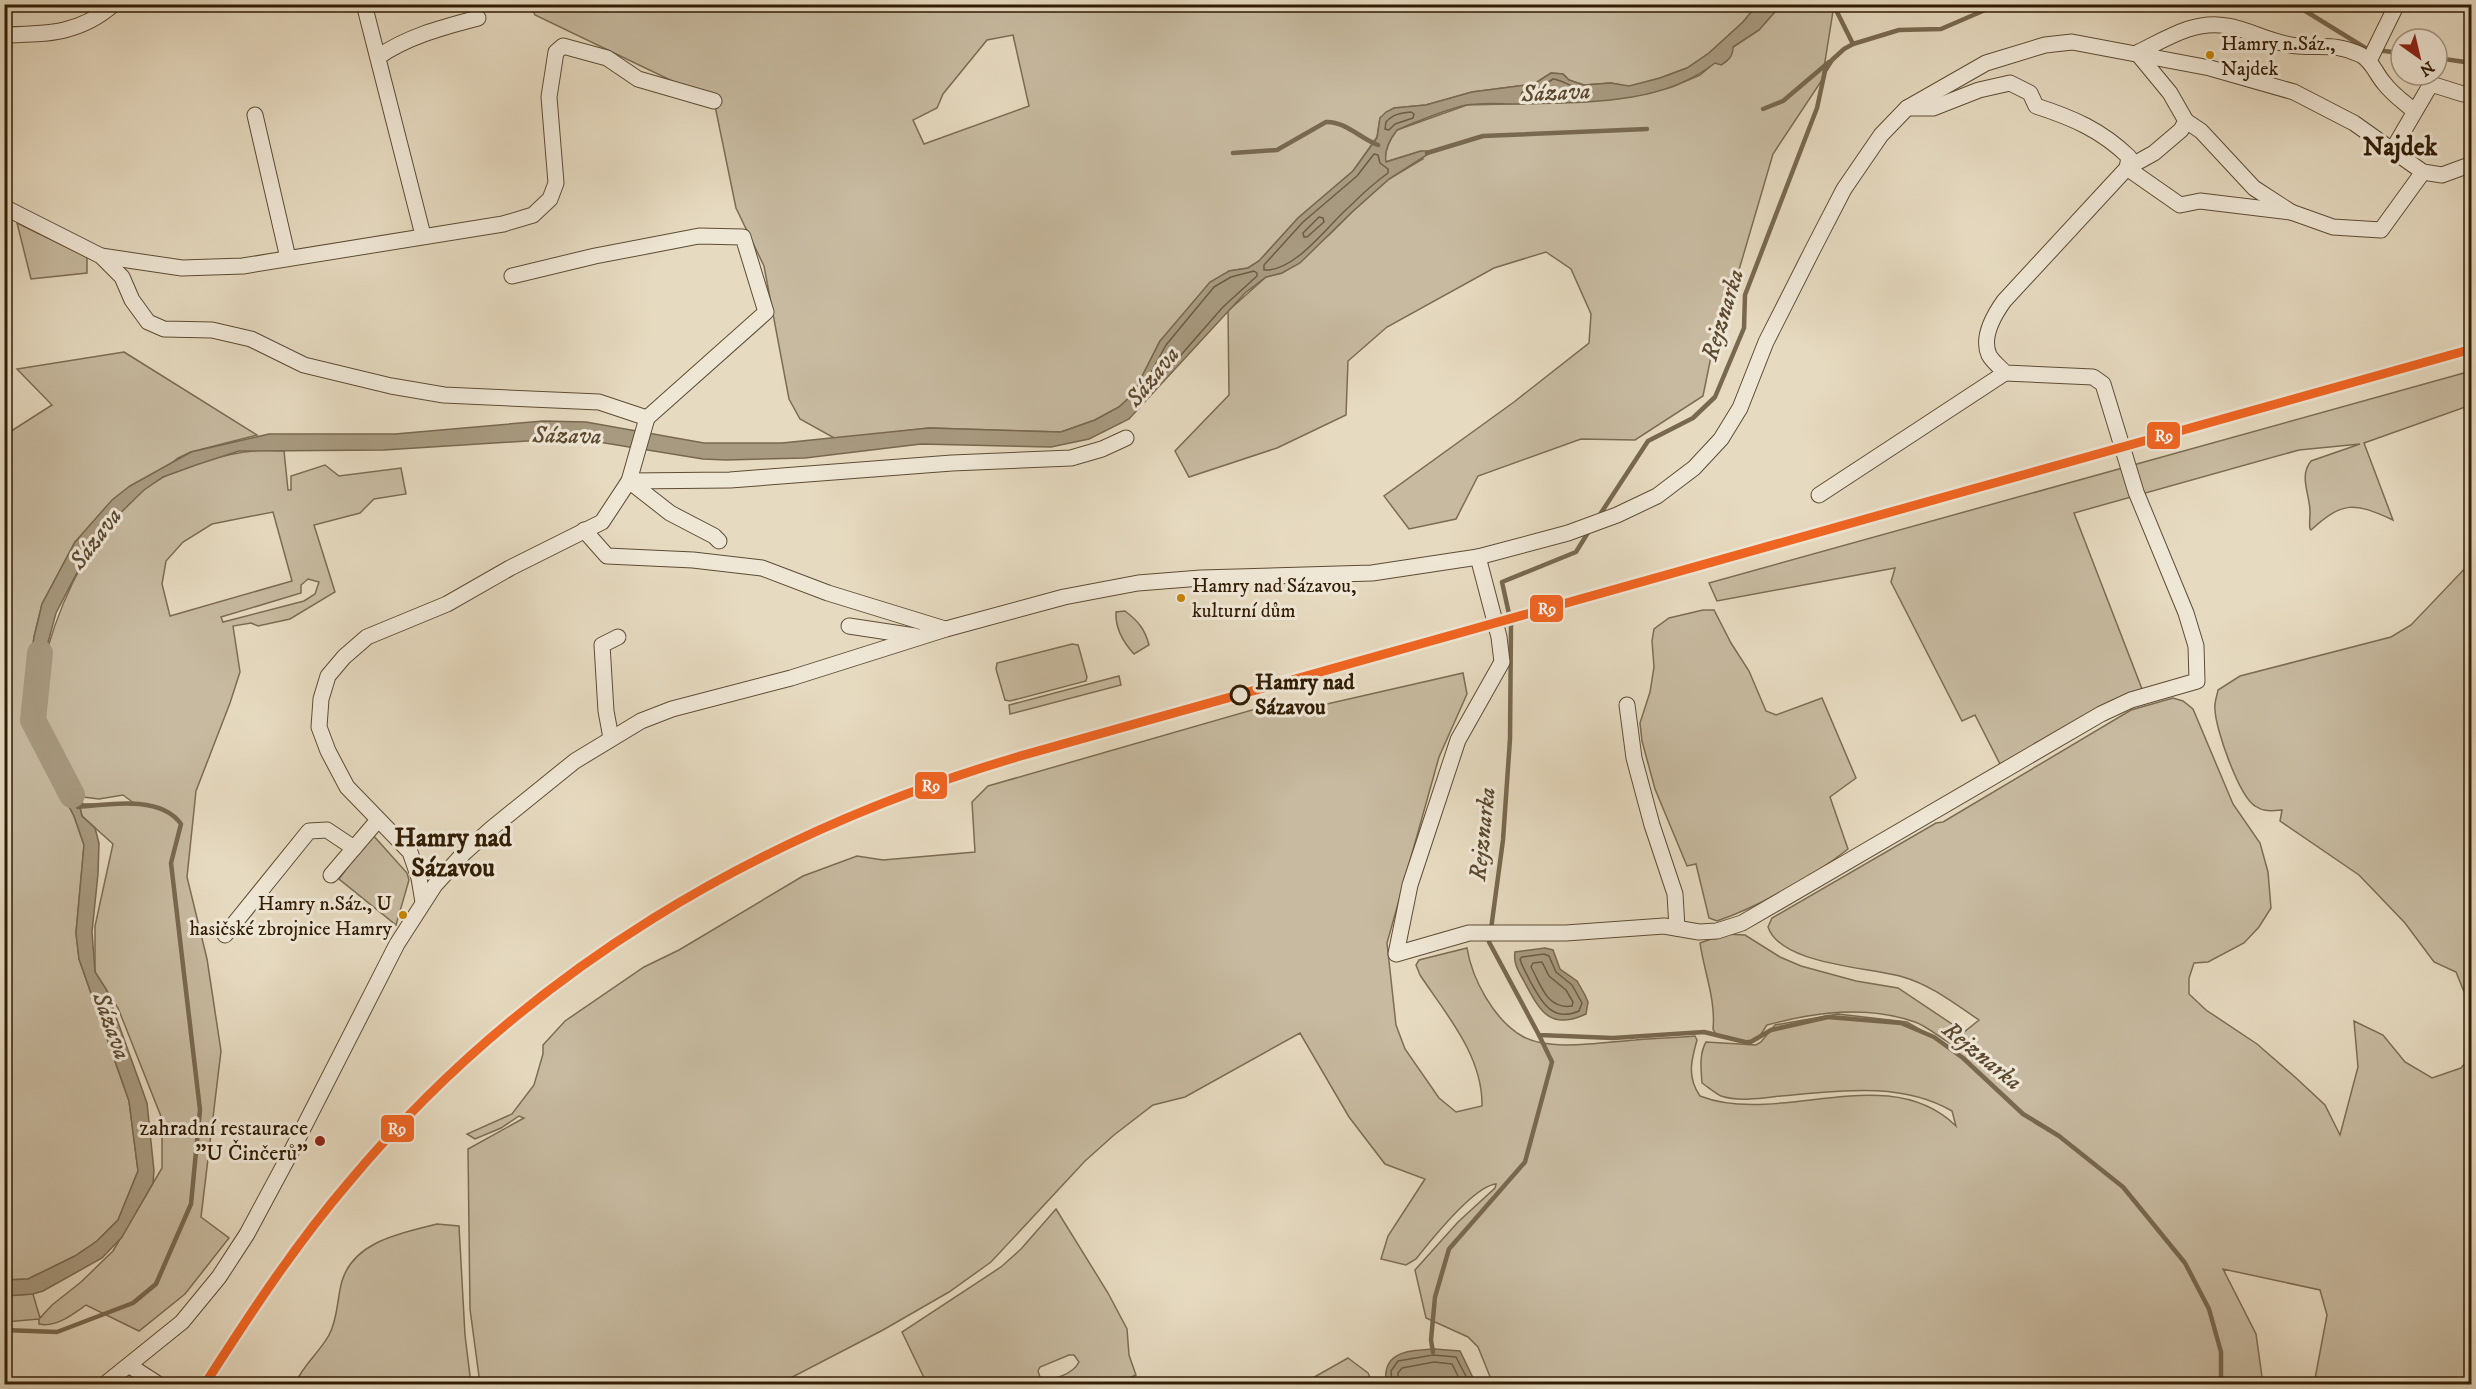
<svg xmlns="http://www.w3.org/2000/svg" width="2476" height="1389" font-family="'IM FELL DW Pica',serif">
	<style>
		.green { fill: #c7baa0; stroke: #7c6c52; stroke-width: 1.5; fill-rule: evenodd }
		.water { fill: #a89a80; stroke: #78684f; stroke-width: 1.5 }
		.lines { fill: none; stroke-linecap: round; stroke-linejoin: round }
		.shore { stroke: #6c5c42; stroke-width: 1.5 }
		.stream { stroke: #78684f; stroke-width: 4.5 }
		.river { stroke: #a89a80; stroke-width: 26 }
		.minor-casing { stroke: #5e4c34; stroke-width: 17 }
		.minor { stroke: #efe7d6; stroke-width: 15 }
		.rail-1-casing { stroke: #efe7d6; stroke-width: 14 }
		.rail-1 { stroke: #f26522; stroke-width: 9 }
		.bus-dot { fill: #c68401; stroke: #efe7d6; stroke-width: 2 }
		.stop-dot { fill: #efe7d6; stroke: #311d05; stroke-width: 3 }
		.poi-dot { fill: #8f2418; stroke: #efe7d6; stroke-width: 2 }
		.labels { text-anchor: middle; dominant-baseline: central; stroke-width: 6; stroke-linejoin: round; paint-order: stroke }
		.bus-label { font-size: 20px; fill: #311d05; stroke: #efe7d6; text-anchor: start }
		.stop-label { font-size: 22px; font-weight: bold; fill: #311d05; stroke: #efe7d6; text-anchor: start }
		.poi-label { font-size: 22px; fill: #311d05; stroke: #efe7d6; text-anchor: end }
		.water-label { font-size: 24px; font-style: italic; fill: #5b4930; stroke: #efe7d6 }
		.quarter-label { font-size: 26px; font-weight: bold; fill: #311d05; stroke: #efe7d6 }
		.line-badge { stroke: #efe7d6; stroke-width: 2 }
		.badge-label { font-size: 16px; text-anchor: middle; font-weight: bold; fill: #fff }
	</style>
	<rect width="100%" height="100%" fill="#e6dac0"/>
	<filter id="stains"><feTurbulence type="fractalNoise" baseFrequency=".00333" numOctaves="4"/><feColorMatrix values="0 0 0 0 .2 0 0 0 0 .09 0 0 0 0 .02 0 0 0 .5 -.17"/></filter>
	<radialGradient id="worn" r=".72"><stop offset=".6" stop-color="#630" stop-opacity="0"/><stop offset="1" stop-color="#630" stop-opacity=".3"/></radialGradient>
	<g class="green">
		<path d="M530 5H1757L1743 22 1709 53 1687 68 1660 78 1629 87 1611 83 1584 85 1569 80 1563 74 1551 73 1534 84 1472 92 1426 105 1394 108 1380 118 1377 137 1353 171 1298 218 1259 261 1248 268 1229 271 1160 341 1133 394 1119 407 1095 420 1061 432 929 428 836 439 800 419 789 399 764 266 736 208 714 101 535 15ZM1013 35 1029 106 924 144 913 120 937 108 943 94 987 40Z"/>
		<path d="M1781 5H1834L1822 80 1773 154 1729 304 1718 322 1703 396 1635 440 1581 439 1478 476 1456 519 1409 529 1384 496 1514 402 1589 343 1591 314 1571 269 1546 252 1494 268 1387 327 1348 361 1346 415 1277 448 1189 477 1175 451 1229 395 1228 311 1266 277 1282 273 1329 235 1352 212 1389 179 1423 159 1421 151 1385 162C1384 150 1390 139 1397 130L1467 105 1578 102 1647 94 1672 87 1700 75 1733 47 1759 30Z"/>
		<polygon points="17,223 87,257 87,273 31,279"/>
		<polygon points="124,352 257,435 191,452 178,458 75,542 42,604 34,637 24,710 26,725 74,816 84,845 76,933 79,959 129,1101 138,1171 118,1220 97,1241 75,1256 28,1279 5,1280 5,435 52,405 17,369"/>
		<path d="M2471 371V405L2364 443 2393 520C2354 502 2343 501 2311 530L2310 529C2309 523 2310 519 2310 514 2311 496 2298 477 2311 461L2360 444 2299 450 2074 513 2142 689 2001 766 1975 715 1962 721 1891 582 1895 568 1717 601 1709 583Z"/>
		<path d="M265 450 284 451 288 490H291V476L325 465 339 476 401 468 406 494 374 499 360 513 314 525 335 592 290 619 258 626 251 623 233 626 240 672 230 703 196 791 187 877 207 959 221 1051 201 1217 229 1238 185 1294 139 1331 86 1305C73 1314 56 1328 39 1324V1319L5 1322V1296L33 1294 40 1318 52 1305 81 1282 113 1251 162 1168V1119L118 1008 95 972V926L113 844 82 816 79 804H135L123 795 99 799 83 797C64 777 44 753 35 726 27 700 40 674 47 650 64 592 95 527 145 489 175 466 227 452 265 450ZM273 512 292 581 170 616 162 584 166 561 183 542 212 524ZM308 579 319 582 315 594 304 601 223 622 221 617 301 593V585Z"/>
		<path d="M2471 562V1009L2456 972 2434 962 2405 923 2359 875 2280 821 2282 810C2272 811 2264 812 2255 806 2239 796 2215 728 2215 709 2214 703 2217 696 2218 690L2240 676 2391 637 2411 625Z"/>
		<path d="M1703 610H1714L1731 643 1749 671 1766 711 1776 715 1822 698 1856 778 1830 797 1848 849C1814 876 1758 907 1717 921L1709 918 1696 864 1687 866 1655 789 1642 741 1640 723 1650 692 1654 667 1652 641 1654 629 1669 618Z"/>
		<path d="M1125 611C1138 621 1145 629 1149 645L1134 654C1123 642 1115 628 1116 612Z"/>
		<polygon points="1072,644 1078,645 1079,648 1087,677 1086,681 1010,701 1005,700 996,669 997,663"/>
		<path d="M1463 673 1467 694 1439 757 1387 943 1396 1025 1405 1049 1439 1098 1456 1112 1482 1106C1483 1056 1446 1014 1420 975L1416 965 1419 960 1467 948C1472 979 1494 1020 1522 1036 1549 1052 1604 1042 1635 1040 1655 1038 1675 1038 1695 1036L1697 1040C1691 1061 1687 1077 1700 1096 1779 1127 1887 1059 1956 1126L1952 1111C1901 1081 1837 1091 1781 1096 1763 1098 1739 1102 1721 1096 1715 1093 1708 1087 1702 1083 1701 1069 1699 1054 1706 1042L1756 1045 1761 1042 1775 1025 1838 1014 1907 1022 1950 1047 1955 1046C1942 1040 1929 1027 1915 1022 1867 1005 1815 1012 1767 1025L1757 1040 1742 1041 1717 1036 1713 1029C1716 1000 1704 971 1700 943L1725 934 1745 935 1780 957 1801 966 1856 981 1898 988 1964 1032 1979 1020C1955 1004 1931 985 1903 977 1869 967 1781 965 1768 927L1772 918 1936 823 1943 822 2131 710 2173 698 2183 701 2193 709 2233 804 2260 843 2268 872 2271 908 2259 927 2244 943 2208 962 2194 963 2189 978V994L2206 1010 2257 1044 2295 1077 2325 1105 2340 1135 2358 1067 2354 1021 2383 1035 2405 1062 2432 1078 2461 1068 2471 1056V1384H2314L2327 1315 2320 1290 2223 1269 2256 1334 2263 1384H1493L1478 1347 1468 1337 1426 1318 1415 1270 1458 1222 1495 1188 1496 1184C1474 1186 1431 1240 1416 1259L1406 1265 1381 1259 1388 1236 1425 1179 1385 1164 1349 1117 1300 1033 1185 1097 1153 1105 1114 1135 1085 1161 991 1262 949 1292 883 1330 779 1384H480L470 1309 468 1149 524 1118 519 1116 501 1128 475 1139 467 1134 512 1114 534 1085 543 1054V1045L565 1021 644 967 679 950 803 876 857 856 883 860 975 852 972 802 988 786 1273 704 1292 712Z"/>
		<polygon points="1119,676 1121,685 1010,714 1009,705"/>
		<polygon points="372,834 407,873 409,880 396,925 339,879"/>
		<path d="M1056 1209 1108 1293 1127 1329 1129 1355 1136 1375 1117 1384H927L902 1332 1001 1267 1021 1249ZM1069 1355H1074L1079 1362C1073 1374 1052 1382 1040 1377L1038 1371 1040 1367Z"/>
		<path d="M437 1224 459 1226 465 1335 471 1384H295C303 1365 319 1353 329 1335 338 1319 337 1298 342 1281 354 1241 402 1233 437 1224Z"/>
		<polygon points="1348,1358 1368,1373 1373,1384 1302,1384"/>
	</g>
	<g class="water">
		<path d="M1757 5H1781L1759 30 1733 47C1733 56 1729 60 1721 65L1715 63C1660 106 1583 102 1517 104 1501 104 1482 102 1466 105 1448 109 1415 122 1397 130 1390 139 1384 150 1386 162L1421 151H1433L1389 179 1352 212 1300 263 1282 273 1266 277 1245 293 1129 419 1089 439 1051 447 921 444 805 458 726 460 703 459 574 438 384 450 239 451 196 465 163 477 144 490 107 526 80 567 56 613 32 701 35 725 51 759 75 788 83 804H79L82 816 95 828 99 843 98 874 92 932 95 972 106 989 147 1103 154 1171 153 1183 122 1237 102 1258 43 1291 33 1294 5 1296V1280L28 1279 75 1256 97 1241 118 1220 138 1171 129 1101 79 959 76 933 84 845 74 816 26 725 24 710 34 637 42 604 75 542 112 500 130 486 191 452 269 434H395L543 421 586 422 704 443H782L929 428 1061 432 1095 420 1119 407 1133 394 1160 341 1210 282 1229 271 1248 268 1259 261 1298 218 1353 171 1377 138 1380 118 1386 112 1394 108 1426 105 1472 92 1534 84 1551 73 1563 74 1569 80 1584 85 1611 83 1629 86 1660 78 1687 68 1709 53 1743 22Z"/>
		<path d="M1545 948 1553 950 1560 969 1577 981 1585 995 1588 1002 1586 1014C1550 1031 1540 1011 1525 983 1519 972 1513 964 1515 952Z"/>
		<path d="M1434 1349 1460 1351 1476 1384H1386C1382 1351 1407 1351 1434 1349Z"/>
	</g>
	<g class="lines">
		<g class="shore">
			<path d="M1553 79C1562 80 1572 87 1582 90L1583 94 1577 96H1521L1522 92 1536 90Z"/>
			<path d="M1411 112 1414 114 1413 118 1395 124 1389 130 1385 129 1386 122C1393 114 1401 113 1411 112Z"/>
			<path d="M1374 154 1378 155 1380 163 1388 169V173C1374 183 1361 195 1349 207 1327 226 1295 272 1264 270V265L1303 222 1357 176Z"/>
			<polygon points="1319,217 1323,218 1324,222 1307,237 1304,237 1303,233"/>
			<polygon points="1254,271 1257,273 1257,276 1223,307 1159,380 1148,391 1144,391 1143,387 1166,345 1214,287 1231,277"/>
			<path d="M1544 954 1549 956 1556 972 1572 985 1582 1003 1579 1011C1552 1023 1541 1001 1530 981 1527 974 1522 967 1520 959L1522 957Z"/>
			<path d="M1542 962 1549 976 1566 990 1573 1002 1572 1006C1547 1010 1541 985 1531 967L1533 963Z"/>
			<polyline points="1392,1384 1391,1371 1398,1361 1433,1355 1456,1357 1470,1384"/>
			<polyline points="1399,1384 1398,1373 1402,1368 1434,1362 1452,1364 1462,1384"/>
		</g>
		<g class="stream">
			<polyline points="1833,4 1853,44"/>
			<polyline points="2294,4 2367,49 2401,53"/>
			<polyline points="2437,58 2472,63"/>
			<polyline points="1763,109 1783,101 1829,62"/>
			<path d="M1233 153 1277 150 1326 122C1345 121 1361 139 1378 145"/>
			<polyline points="1427,153 1483,136 1647,129"/>
			<polyline points="1599,516 1648,441 1693,418 1715,397 1744,328 1745,295 1817,108 1825,71 1832,60 1844,49 1853,44 1899,30 1941,29 1999,4"/>
			<polyline points="1491,929 1503,840 1510,739 1511,623 1502,582 1576,552 1589,531"/>
			<polyline points="1489,937 1489,942 1539,1035 1613,1038 1704,1032 1749,1043 1771,1030 1828,1017 1901,1023 1934,1037 1963,1058 2023,1114 2059,1136 2123,1187 2185,1263 2209,1309 2221,1352 2221,1384"/>
			<path d="M4 1330 57 1332 133 1303 156 1284 191 1204 200 1110 171 863 181 824C161 795 109 804 78 807"/>
			<polyline points="1433,1352 1431,1340 1435,1297 1449,1249 1525,1162 1552,1062 1539,1035"/>
		</g>
		<polyline class="river" points="40,653 33,720 72,795"/>
		<g class="minor-casing">
			<g id="minor">
				<polyline points="364,4 423,235"/>
				<path d="M4 35C48 34 80 34 114 4"/>
				<path d="M2137 53C2164 40 2195 19 2227 26 2251 30 2273 44 2298 46 2322 48 2337 43 2361 55 2372 61 2376 74 2384 83 2392 94 2404 102 2414 111"/>
				<path d="M378 57C408 36 444 27 478 18"/>
				<polyline points="2369,61 2397,4"/>
				<path d="M1907 108H1933L1979 90 2010 83 2030 93 2036 106C2073 118 2101 130 2129 157L2127 168 2180 205 2200 201 2291 212"/>
				<polyline points="255,115 288,258"/>
				<polyline points="2186,121 2201,131 2254,188 2291,212 2333,227 2381,230 2423,172"/>
				<polyline points="2393,149 2431,84 2463,94 2472,93"/>
				<polyline points="4,207 101,256 122,277 132,300 148,322 164,329 212,330 251,339 304,365 391,386 444,395 599,402 647,418 629,481 602,522 510,568 447,604 367,637 344,657 328,676 321,699 319,727 328,751 347,787 410,852 419,878 423,902"/>
				<polyline points="101,256 182,268 243,266 503,224 533,215 550,199 556,183 549,97 556,52 563,46 607,58 638,79 714,101"/>
				<polyline points="512,276 595,256 699,236 743,237 766,312 647,418"/>
				<polyline points="629,481 730,480 952,463 1071,458 1102,449 1126,438"/>
				<polyline points="629,481 670,513 714,536 719,541"/>
				<polyline points="1819,495 2005,373"/>
				<polyline points="584,530 607,556 693,560 762,568 828,593 945,629"/>
				<path d="M1478 557 1499 637 1502 662 1458 740 1410 885 1396 954 1469 933H1566L1664 926 1699 932 1717 931 1742 923 2101 714 2131 700 2197 681 2196 646 2186 613 2136 492 2103 384 2093 377 2005 373C2001 368 1992 361 1989 355 1981 337 1994 315 2004 301L2127 168 2154 153 2181 130 2186 121 2170 93 2137 53"/>
				<polyline points="849,626 915,636"/>
				<polyline points="1627,705 1634,758 1652,825 1675,894 1677,928"/>
				<polyline points="611,738 606,711 602,645 618,637"/>
				<polyline points="331,875 378,820"/>
				<polyline points="225,935 309,831 327,830 354,848"/>
				<polyline points="130,1366 158,1384"/>
				<polyline points="105,1384 182,1322 219,1277 247,1234 291,1152 397,944 435,885 463,854 492,828 575,761 641,721 672,709 791,678 946,629 1064,597 1138,583 1201,578 1372,573 1478,557 1568,533 1617,515 1657,496 1694,468 1721,439 1740,408 1766,342 1813,249 1844,189 1881,135 1907,108 1986,63 2045,45 2072,42 2210,68 2294,92 2354,123 2423,172 2442,175 2472,164"/>
			</g>
		</g>
		<use href="#minor" class="minor"/>
		<g class="rail-1-casing">
			<path id="rail-1" d="M205 1384C250 1314 295 1245 349 1182 524 972 757 834 1017 757L2472 349"/>
		</g>
		<use href="#rail-1" class="rail-1"/>
	</g>
	<g class="bus-dot">
		<circle cx="2210" cy="55" r="5"/>
		<circle cx="1181" cy="598" r="5"/>
		<circle cx="403" cy="915" r="5"/>
	</g>
	<circle class="stop-dot" cx="1240" cy="695" r="9"/>
	<circle class="poi-dot" cx="320" cy="1141" r="6"/>
	<g class="labels">
		<g class="bus-label">
			<text x="2221" y="44">Hamry n.Sáz.,<tspan x="2221" dy="25">Najdek</tspan></text>
			<text x="1192" y="586">Hamry nad Sázavou,<tspan x="1192" dy="25">kulturní dům</tspan></text>
			<text x="392" y="904" text-anchor="end">Hamry n.Sáz., U<tspan x="392" dy="25">hasičské zbrojnice Hamry</tspan></text>
		</g>
		<g class="stop-label">
			<text x="1255" y="682">Hamry nad<tspan x="1255" dy="25">Sázavou</tspan></text>
		</g>
		<g class="poi-label">
			<text x="308" y="1128">zahradní restaurace<tspan x="308" dy="25">"U Činčerů"</tspan></text>
		</g>
		<g class="water-label">
			<text transform="translate(1556 93) rotate(-3)">Sázava</text>
			<text transform="translate(1723 315) rotate(-73)">Rejznarka</text>
			<text transform="translate(1153 377) rotate(-51)">Sázava</text>
			<text transform="translate(567 436) rotate(1)">Sázava</text>
			<text transform="translate(96 539) rotate(-53)">Sázava</text>
			<text transform="translate(1483 834) rotate(-84)">Rejznarka</text>
			<text transform="translate(111 1026) rotate(70)">Sázava</text>
			<text transform="translate(1982 1056) rotate(39)">Rejznarka</text>
		</g>
		<g class="quarter-label">
			<text x="2400" y="147">Najdek</text>
			<text x="453" y="838">Hamry nad<tspan x="453" dy="30">Sázavou</tspan></text>
		</g>
	</g>
	<g class="line-badge">
		<rect x="2146" y="421" width="35" height="29" rx="6" fill="#f26522"/>
		<rect x="1529" y="594" width="35" height="29" rx="6" fill="#f26522"/>
		<rect x="914" y="771" width="34" height="29" rx="6" fill="#f26522"/>
		<rect x="380" y="1114" width="35" height="29" rx="6" fill="#f26522"/>
	</g>
	<g class="badge-label">
		<text x="2164" y="441">R9</text>
		<text x="1547" y="614">R9</text>
		<text x="931" y="791">R9</text>
		<text x="397" y="1134">R9</text>
	</g>
	<rect width="2476" height="1389" fill="none" stroke="#e6dac0" stroke-width="24"/>
	<rect x="6" y="6" width="2464" height="1377" fill="none" stroke="#311d05" stroke-width="3"/>
	<rect x="12" y="12" width="2452" height="1365" fill="none" stroke="#311d05" stroke-width="1.5"/>
	<g transform="translate(2419 57) rotate(146)"><circle r="28" fill="#efe7d6" stroke="#a39682" stroke-width="1.5"/>
	<path d="M0-4.5L10 22L0 15L-10 22Z" fill="#8f2418"/>
	<text y="-9" font-size="16" font-weight="bold" text-anchor="middle" fill="#311d05">N</text>
	</g>
	<rect width="100%" height="100%" filter="url(#stains)"/>
	<rect width="100%" height="100%" fill="url(#worn)"/>
</svg>
